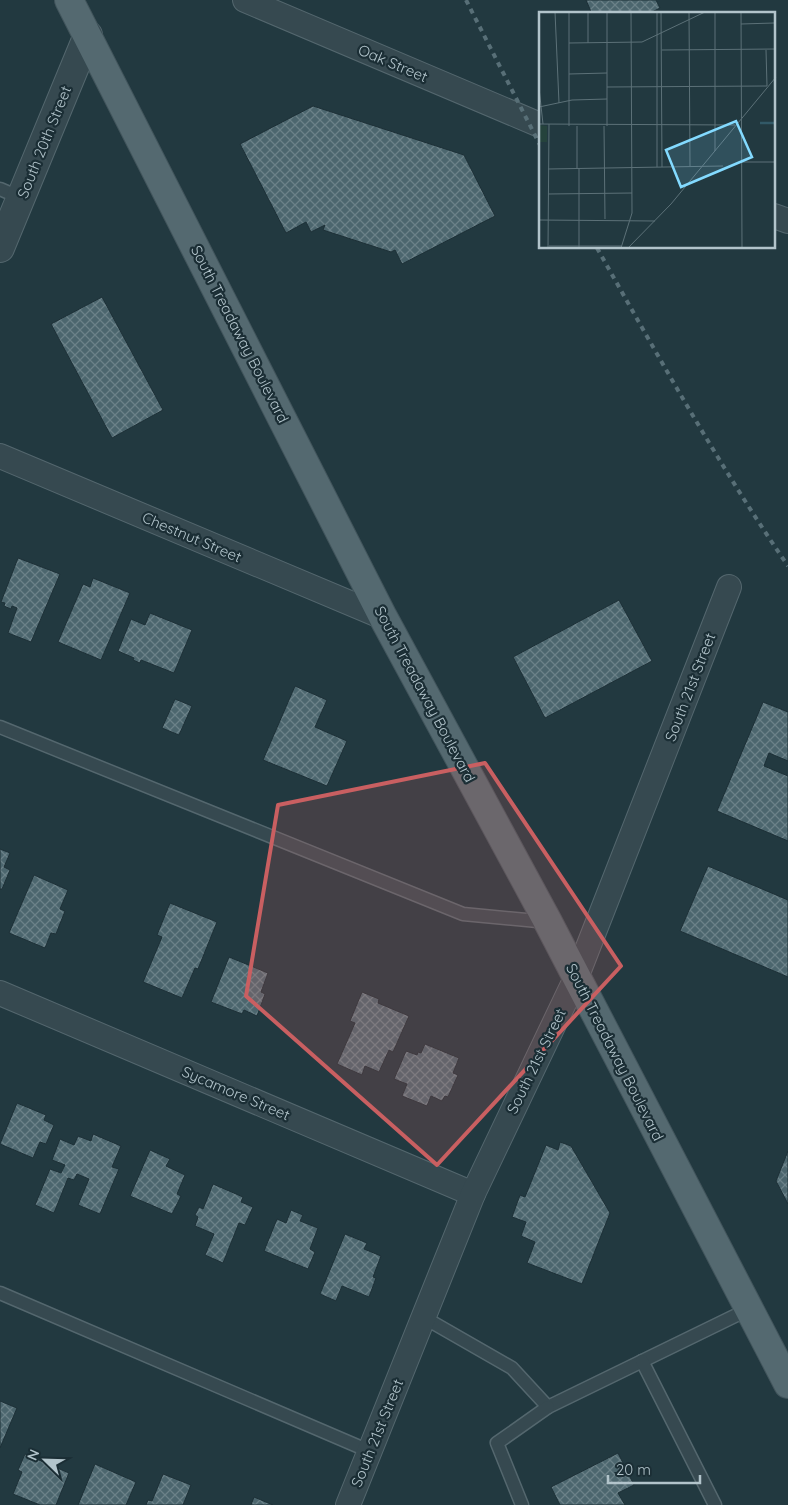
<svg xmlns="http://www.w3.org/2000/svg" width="788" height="1505" font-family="Quicksand,sans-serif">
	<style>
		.building { fill: url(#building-cross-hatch); stroke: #1d3037 }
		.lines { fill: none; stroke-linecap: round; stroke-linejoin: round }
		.service-casing { stroke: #54676e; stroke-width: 15 }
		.minor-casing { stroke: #54676e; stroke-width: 26 }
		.tertiary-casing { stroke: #54676e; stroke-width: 30 }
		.primary-casing { stroke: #42555c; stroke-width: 30 }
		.service { stroke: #364950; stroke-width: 12 }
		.minor { stroke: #364950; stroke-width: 24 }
		.tertiary { stroke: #364950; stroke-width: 28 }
		.primary { stroke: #546970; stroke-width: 28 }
		.rail { stroke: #586f77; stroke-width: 4; stroke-dasharray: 5 5; stroke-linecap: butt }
		.marked { fill: #c95f61; fill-opacity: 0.2; stroke: #c95f61; stroke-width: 4; stroke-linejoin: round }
		.labels { text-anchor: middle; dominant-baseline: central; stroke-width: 4.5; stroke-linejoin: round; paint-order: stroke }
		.street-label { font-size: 15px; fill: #b2c4cb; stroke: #1b2e35 }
		.inset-river { fill: none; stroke: #325967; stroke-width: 2.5 }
		.inset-road { fill: none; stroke: #5c7178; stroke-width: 1 }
		.view { fill: #83daff; fill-opacity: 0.15; stroke: #83daff; stroke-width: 2.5 }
		.inset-edge { fill: none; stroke: #b2c4cb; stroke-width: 2.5 }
	</style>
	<defs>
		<pattern id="building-cross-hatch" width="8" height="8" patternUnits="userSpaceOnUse" patternTransform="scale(1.25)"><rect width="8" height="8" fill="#4c666e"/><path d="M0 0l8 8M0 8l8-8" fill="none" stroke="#6b8188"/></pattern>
	</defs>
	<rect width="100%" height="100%" fill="#223940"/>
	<g class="building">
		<polygon points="586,0 656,0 660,8 648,14 592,14"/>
		<polygon points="313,106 464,155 495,216 402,264 395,250 391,252 323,230 325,225 311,232 306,222 286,233 240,144"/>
		<polygon points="102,297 163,410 112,438 51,324"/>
		<polygon points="18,558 60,574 31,642 8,633 17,608 12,606 11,609 4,606 5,603 1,602"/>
		<polygon points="93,578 130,593 101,660 58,642 83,584 90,587"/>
		<polygon points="619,600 652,661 545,718 513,657"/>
		<polygon points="150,613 192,630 174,673 141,660 140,663 133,660 134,658 118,651 131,619 145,625"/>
		<polygon points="295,686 327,700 315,727 347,741 327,786 263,760"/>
		<polygon points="175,699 192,706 179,735 162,728"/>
		<polygon points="763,702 788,712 788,761 769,753 764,766 788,776 788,841 717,811"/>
		<polygon points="0,849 10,853 4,867 10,870 2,889 0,889"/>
		<polygon points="708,866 788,900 788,977 680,931"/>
		<polygon points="34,875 68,890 60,909 65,911 56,934 51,933 45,948 9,933"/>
		<polygon points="170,903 217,922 198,969 195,968 182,998 143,982 162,937 157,935"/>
		<polygon points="229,957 268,973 261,992 265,994 257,1016 244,1010 242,1014 211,1002"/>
		<polygon points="362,992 379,999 378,1003 409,1016 393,1052 389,1050 379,1072 365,1066 362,1075 337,1064 355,1023 350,1021"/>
		<polygon points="425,1044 459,1058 453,1073 458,1075 448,1097 445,1096 442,1101 431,1096 427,1106 402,1096 407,1084 394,1079 406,1051 417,1055 418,1052 421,1053"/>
		<polygon points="17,1103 46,1115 44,1120 54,1125 46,1144 40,1142 33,1158 0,1144"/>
		<polygon points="93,1134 121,1146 112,1167 119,1169 100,1214 78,1205 89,1179 77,1174 74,1180 68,1178 54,1213 35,1205 50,1169 61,1173 65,1165 52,1160 60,1139 74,1145 78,1136 91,1141"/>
		<polygon points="560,1142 571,1146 610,1213 582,1284 527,1263 535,1242 521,1236 526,1222 512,1217 520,1195 525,1197 546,1145 558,1150"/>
		<polygon points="150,1150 170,1159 166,1166 185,1175 177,1194 181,1196 172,1214 130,1196"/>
		<polygon points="788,1151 788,1204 776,1181"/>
		<polygon points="213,1184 243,1197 241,1202 253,1207 245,1225 239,1223 223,1263 205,1255 214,1234 195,1226 198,1217 195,1215 199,1207 203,1209"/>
		<polygon points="291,1210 303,1215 300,1221 318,1228 310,1249 315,1252 308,1269 264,1251 277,1219 286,1223"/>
		<polygon points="345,1234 367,1243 364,1249 381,1256 373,1277 376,1278 369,1297 342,1286 336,1301 320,1294"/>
		<polygon points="0,1401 17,1408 0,1448"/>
		<polygon points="618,1453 634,1485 618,1493 625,1505 560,1505 551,1487"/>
		<polygon points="25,1454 69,1473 56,1505 40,1505 13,1494 22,1472 18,1470"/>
		<polygon points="95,1464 136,1482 126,1505 78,1505"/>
		<polygon points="163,1474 191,1485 183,1505 146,1505 148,1500 152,1501"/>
		<polygon points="254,1497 273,1505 251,1505"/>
	</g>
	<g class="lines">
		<g class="service-casing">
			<g id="service">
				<polyline points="0,189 21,198"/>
				<polyline points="0,727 463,914 548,922"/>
				<polyline points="0,1293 369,1451"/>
				<polyline points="423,1317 512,1368 548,1407 749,1309"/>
				<polyline points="642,1361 715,1505"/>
				<polyline points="522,1505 497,1443 548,1407"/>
			</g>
		</g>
		<g class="minor-casing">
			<g id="minor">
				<polyline points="245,0 540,125"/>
				<polyline points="774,216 788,221"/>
				<polyline points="0,456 383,617"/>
				<polyline points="0,993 473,1194"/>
				<polyline points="348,1505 473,1194 576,978 729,587"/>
			</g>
		</g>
		<g class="tertiary-casing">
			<polyline id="tertiary" points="0,248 88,35"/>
		</g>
		<g class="primary-casing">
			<polyline id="primary" points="69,0 383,617 548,922 788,1384"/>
		</g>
		<use href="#service" class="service"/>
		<use href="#minor" class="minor"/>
		<use href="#tertiary" class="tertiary"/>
		<use href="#primary" class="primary"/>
		<g class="rail">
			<polyline points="466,0 540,145"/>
			<path d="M597 248C658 356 718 464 788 566"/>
		</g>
	</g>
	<path class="marked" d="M485 763 621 966 437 1165 246 996 278 805Z"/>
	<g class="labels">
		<g class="street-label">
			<text transform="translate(393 63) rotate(23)">Oak Street</text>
			<text transform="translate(44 142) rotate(-68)">South 20th Street</text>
			<text transform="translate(240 334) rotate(63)">South Treadaway Boulevard</text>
			<text transform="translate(192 537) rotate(23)">Chestnut Street</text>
			<text transform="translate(690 687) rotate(-69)">South 21st Street</text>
			<text transform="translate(425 694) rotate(62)">South Treadaway Boulevard</text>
			<text transform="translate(615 1052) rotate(63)">South Treadaway Boulevard</text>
			<text transform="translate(536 1061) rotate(-64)">South 21st Street</text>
			<text transform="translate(236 1093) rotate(23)">Sycamore Street</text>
			<text transform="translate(377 1433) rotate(-68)">South 21st Street</text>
		</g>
	</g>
	<g transform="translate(539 12)">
		<rect width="236" height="236" fill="#223940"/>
		<path d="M0 113 8 114V130H0Z" fill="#25433c"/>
		<path class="inset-river" d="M221 111H237"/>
		<path class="inset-road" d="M16 0 20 91M30 0V114M49 0V31M118 0V155M122 0 123 155M150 0 151 154M176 0V139M202 0 203 236M202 12 235 11M30 31 103 30 166 0M123 38 237 37M30 62 68 61M68 75 228 74 227 38M0 76 4 112M0 95 33 88 68 87M0 112 196 113M38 114V156M65 114 66 207M68 114V0M203 150H237M40 156V236M9 157 184 154M9 182 93 181M0 208 116 209M10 234H83M9 236 10 112M82 236 93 201 92 0M89 236 132 192 237 65"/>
		<path class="view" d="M197 109 213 145 142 175 127 138Z"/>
		<rect width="236" height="236" class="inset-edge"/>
	</g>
	<g transform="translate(45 1460) rotate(293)" stroke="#1b2e35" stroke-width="4" paint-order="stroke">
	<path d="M0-4L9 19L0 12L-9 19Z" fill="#b2c4cb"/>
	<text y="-8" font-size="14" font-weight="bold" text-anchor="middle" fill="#b2c4cb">N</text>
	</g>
	<path d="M608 1475v8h92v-8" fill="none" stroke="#b2c4cb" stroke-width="2.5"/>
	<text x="616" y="1475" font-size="15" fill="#b2c4cb" stroke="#1b2e35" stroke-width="4" paint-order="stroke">20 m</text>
</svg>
